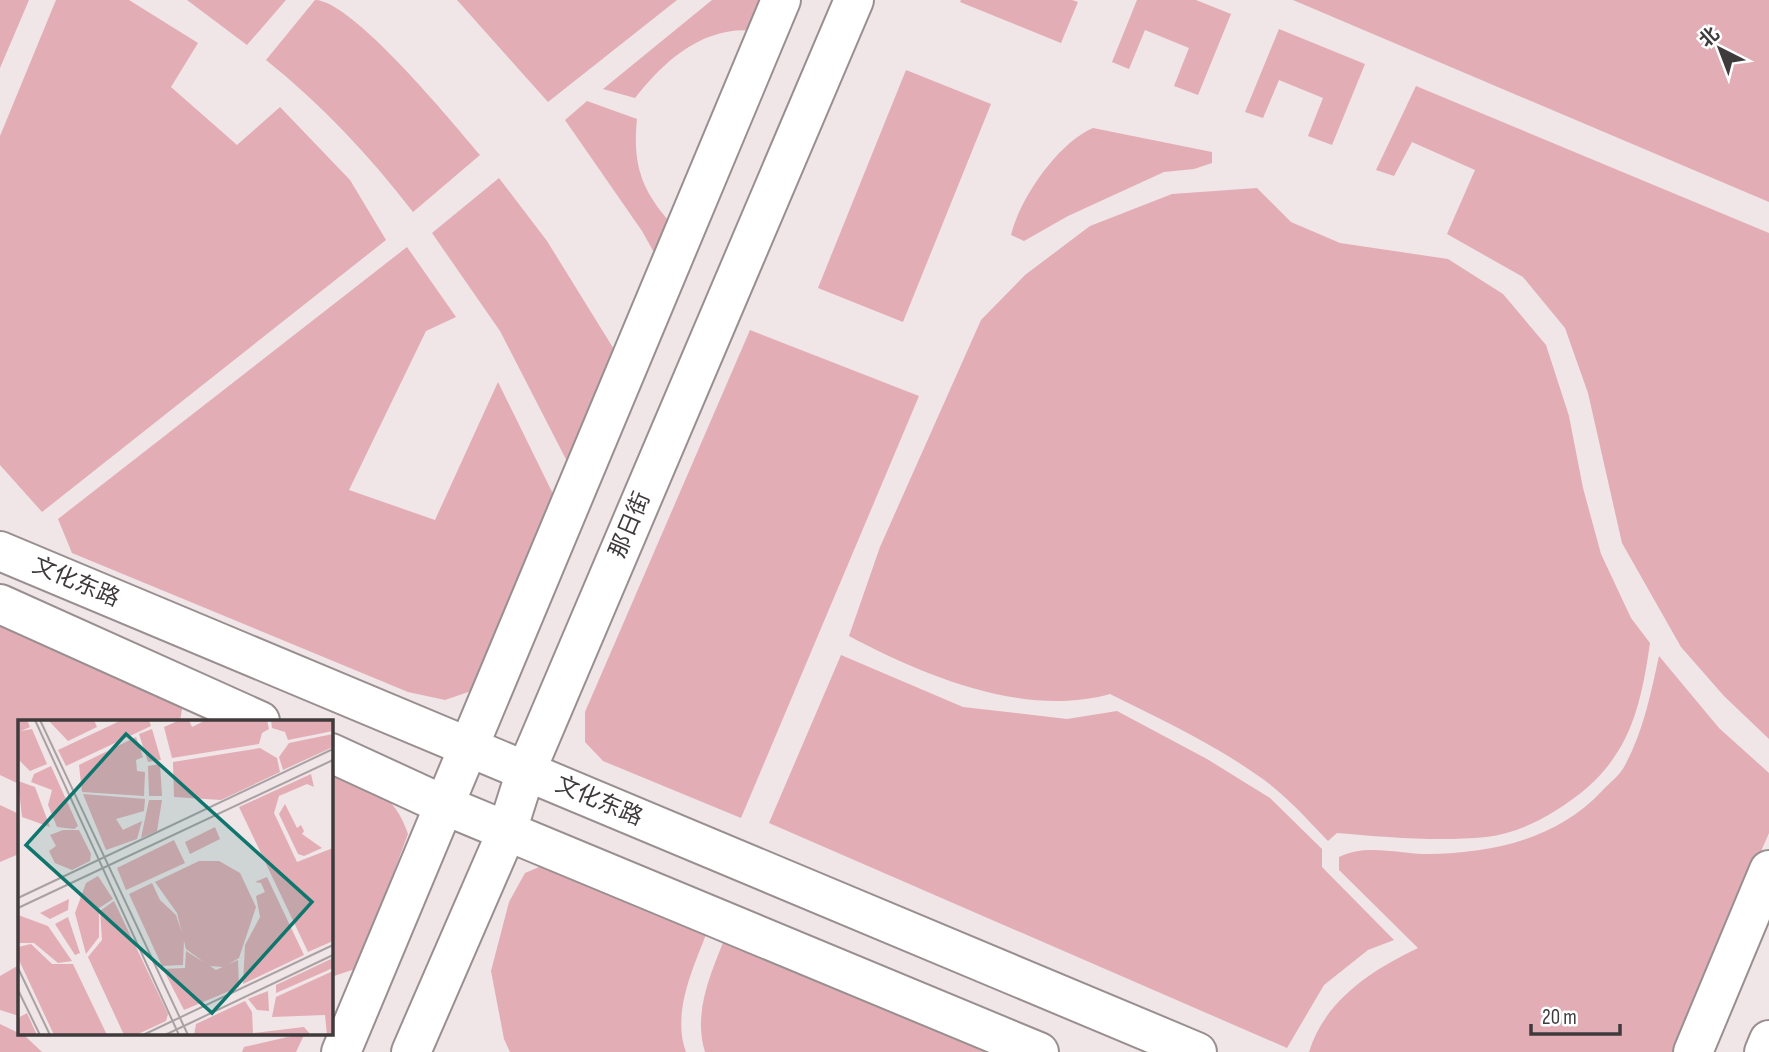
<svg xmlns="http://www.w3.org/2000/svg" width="1769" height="1052" font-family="'Sofia Sans Condensed','Noto Sans SC',sans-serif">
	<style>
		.green { fill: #e3adb5 }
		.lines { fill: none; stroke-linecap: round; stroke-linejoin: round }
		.secondary-casing { stroke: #998f90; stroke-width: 42 }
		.secondary { stroke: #fff; stroke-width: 38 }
		.labels { text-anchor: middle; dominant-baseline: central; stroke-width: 6; stroke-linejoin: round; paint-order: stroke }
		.street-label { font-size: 23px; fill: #3f3b3c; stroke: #fff }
		.inset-road { fill: none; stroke: #a9a1a3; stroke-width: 2 }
		.view { fill: #0f766e; fill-opacity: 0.15; stroke: #0f766e; stroke-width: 3.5 }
		.inset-edge { fill: none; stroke: #3f3b3c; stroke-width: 3.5 }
	</style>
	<rect width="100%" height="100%" fill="#f0e5e7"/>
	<g class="green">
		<polygon points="0,0 29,0 0,68"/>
		<polygon points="56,0 129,0 198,43 171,87 237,145 280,107 350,180 386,240 42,512 0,465 0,136"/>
		<polygon points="187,0 286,0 247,45"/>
		<path d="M315 0C352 0 453 123 480 155L413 212C369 155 322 105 266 60Z"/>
		<polygon points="457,0 677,0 548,102"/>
		<path d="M712 0H770L756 31C704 25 665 60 635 98L603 89Z"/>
		<polygon points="961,0 1072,0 1078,2 1061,43 960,2"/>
		<polygon points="1137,0 1196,0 1231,14 1198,95 1174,86 1189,48 1145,30 1129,69 1112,62"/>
		<polygon points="1293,0 1769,0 1769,202"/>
		<polygon points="1279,29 1365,64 1332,145 1308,136 1323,98 1279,80 1263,118 1245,112"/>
		<polygon points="906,70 991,104 903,322 818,288"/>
		<polygon points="1416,86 1769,233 1769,739 1724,696 1681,647 1622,543 1588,393 1565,328 1523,277 1447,234 1475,170 1412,142 1394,176 1376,170"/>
		<path d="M587 101 637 119C632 168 643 193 676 229L661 265 642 231 565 120Z"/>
		<path d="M1093 128 1212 152V163L1194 169 1164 172 1068 216 1024 241 1011 235C1020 198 1058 143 1093 128Z"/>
		<polygon points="499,178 547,241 620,359 572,471 500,331 432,233"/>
		<path d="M1257 188 1291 222 1340 243 1448 259 1503 294 1546 345 1569 416 1583 488 1601 554 1631 618 1650 643C1639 720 1625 768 1555 811 1534 824 1511 834 1486 837 1437 842 1386 837 1337 833L1328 841C1306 818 1284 793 1257 775 1212 743 1160 719 1110 694 1025 718 924 676 849 636L880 547 981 320 1025 275 1090 226 1172 194Z"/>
		<polygon points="407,247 456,317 426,331 349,490 435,520 498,382 555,498 474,690 445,700 408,692 72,553 58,519"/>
		<polygon points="750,330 919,396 741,818 603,761 585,742 585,712"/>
		<polygon points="0,626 183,704 180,721 19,721 19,784 0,775"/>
		<polygon points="841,655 963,707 1067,719 1117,711 1207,759 1270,798 1322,849 1322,867 1394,940 1368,950 1324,985 1287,1048 769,823"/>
		<path d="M1659 656 1719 728 1769 773V833L1674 1052H1309C1325 1000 1372 970 1418 948L1339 870V857C1366 843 1399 854 1428 854 1493 853 1557 839 1602 791 1609 783 1619 776 1624 767 1643 733 1651 693 1659 656Z"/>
		<path d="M331 773C369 788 394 791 408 834L358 968 331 977Z"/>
		<polygon points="0,805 19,814 19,854 0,862"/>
		<path d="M558 859 709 927C695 964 671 1012 686 1052H510L504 1039 491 971 509 902 525 873Z"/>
		<path d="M728 930 1019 1052H705C692 1010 713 969 728 930Z"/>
		<polygon points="19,965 19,1016 0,1010 0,976"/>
		<polygon points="0,1024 25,1036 42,1052 0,1052"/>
		<polygon points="305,1033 296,1052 242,1052 244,1047"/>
	</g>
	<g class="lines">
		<g class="secondary-casing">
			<g id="secondary">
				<polyline points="0,551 1197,1052"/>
				<polyline points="0,604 260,721"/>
				<polyline points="331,753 444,805 1039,1052"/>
				<polyline points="341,1052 781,0"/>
				<polyline points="411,1052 507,831 526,771 854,0"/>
				<polyline points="1693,1052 1769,870"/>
				<polyline points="1764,1052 1769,1040"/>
			</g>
		</g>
		<use href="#secondary" class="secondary"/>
	</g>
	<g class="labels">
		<g class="street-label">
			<text transform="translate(630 525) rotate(-67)">那日街</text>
			<text transform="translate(76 582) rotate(23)">文化东路</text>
			<text transform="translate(599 801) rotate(23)">文化东路</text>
		</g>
	</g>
	<g transform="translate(18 720)">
		<rect width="315" height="315" fill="#f0e5e7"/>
		<path d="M0 0H9L12 7 3 11 14 9 29 44 12 51 0 39ZM30 0H76L79 7 50 21ZM104 0H131L133 6 48 46 40 30ZM162 0H171L174 7 188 0H249L251 9 244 13 241 24 154 38 146 7ZM253 0H315V11L270 20 267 12 254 8ZM134 9 143 40 130 42 121 14ZM315 14V27L265 50 261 37 271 23ZM118 17 125 37 118 40 119 51 127 52 126 76 64 72 61 45ZM242 28 259 38 262 52 203 80 156 77 155 42ZM142 44 144 76H131L130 46ZM33 46 60 106 56 109 39 107 30 85 34 70 13 62 16 54ZM293 54 296 67 289 64 261 76 256 93 279 142 315 128V221L290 232 221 87ZM0 61 17 67 32 107 4 97ZM65 74 127 79 126 91 98 99 105 110 124 101 119 119 88 130ZM131 80H144L139 111 123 118ZM267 84 279 108 283 105 286 111 284 114 304 128 286 136 280 134 261 94ZM197 107 202 119 172 134 167 122ZM45 110H61L73 134 72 141 54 150 37 143 31 131 38 126 32 115ZM156 120 167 143 108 170 99 148ZM181 141H201L222 153 238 187 221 238 206 247 191 246 168 229 159 193 137 162ZM80 156 95 179 81 188V217L68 234 57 193 68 163ZM249 157 286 235 225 264 227 225 242 197 238 176 247 172 243 163 237 162ZM134 163 142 180 158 195 166 219 165 245 144 246 111 174ZM51 179 50 190 32 199 22 193ZM96 181 150 294 148 301 118 315H106L70 237 84 220 82 191ZM0 195 30 206 54 241 40 243 16 223H0ZM50 197 62 233 57 235 37 204ZM13 224 34 244H55L89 315H36L0 238V227ZM168 231 198 250 220 240 221 267 166 290 145 249 167 248ZM315 238V248L258 273V265ZM315 251V315H309L307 295 254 297 258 277ZM250 271 251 291 239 290 230 279ZM227 281 234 292 235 313 286 307 293 315H176L178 304ZM9 293 19 315H0V298Z" fill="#e3adb5"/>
		<path class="inset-road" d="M17 0 161 315M22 0 170 315M0 178 315 29M0 188 315 40M0 248 32 315M0 270 22 315M125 315 315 225M147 315 315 235"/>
		<path class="view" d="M108 14 294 182 194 293 8 125Z"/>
		<rect width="315" height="315" class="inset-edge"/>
	</g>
	<g transform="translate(1720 49) rotate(318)" stroke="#ffffff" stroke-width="5" paint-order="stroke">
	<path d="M0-5L12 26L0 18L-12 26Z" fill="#3f3b3c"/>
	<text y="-10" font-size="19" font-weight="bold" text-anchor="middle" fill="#3f3b3c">北</text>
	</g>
	<path d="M1531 1024v10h89v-10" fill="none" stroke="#3f3b3c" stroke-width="3.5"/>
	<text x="1542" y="1024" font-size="21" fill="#3f3b3c" stroke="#ffffff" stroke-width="5" paint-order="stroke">20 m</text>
</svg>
